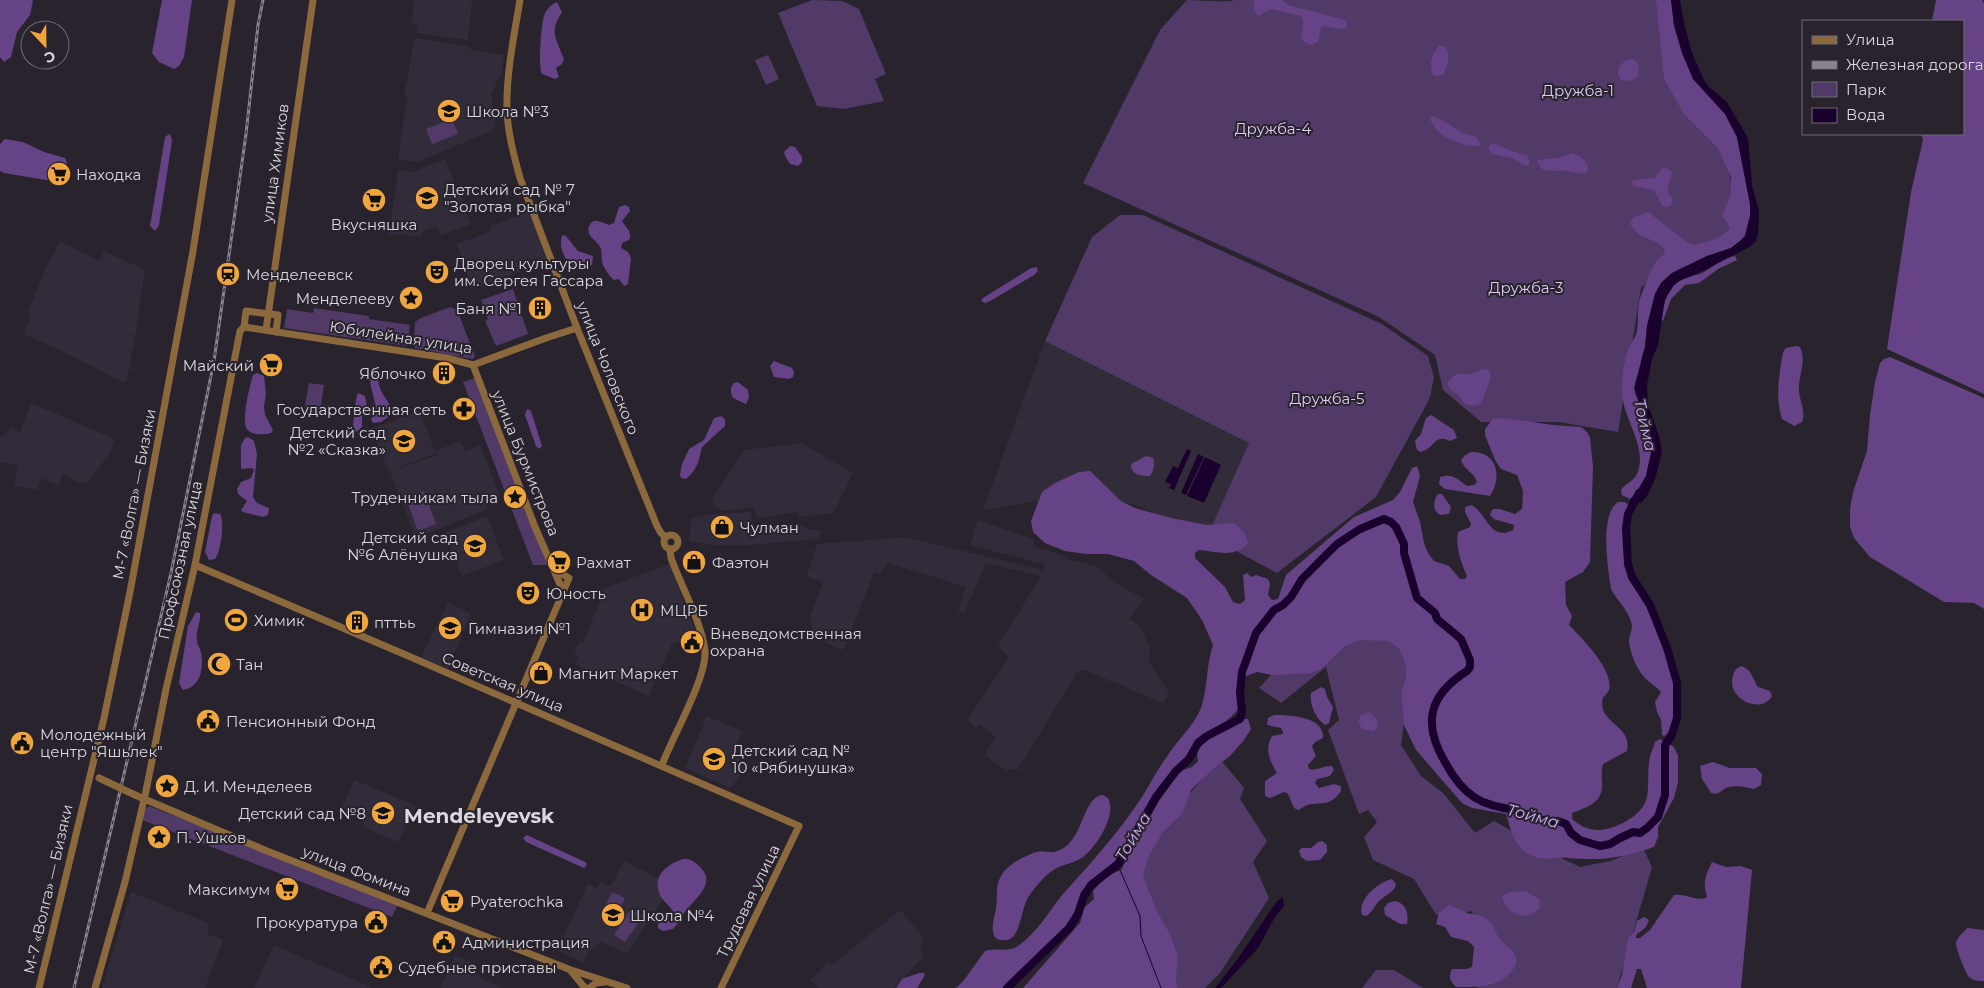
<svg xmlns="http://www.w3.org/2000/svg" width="1984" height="988" font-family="Montserrat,sans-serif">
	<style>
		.built { fill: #322c3a }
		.green { fill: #513a68 }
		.forest { fill: #654386 }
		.water { fill: #1a002d }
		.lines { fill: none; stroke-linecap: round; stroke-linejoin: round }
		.stream { stroke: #1a002d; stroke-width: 1 }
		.river { stroke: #1a002d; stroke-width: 8 }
		.secondary { stroke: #8c693d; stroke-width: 7 }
		.rail-casing { stroke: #89858d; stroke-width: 3 }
		.rail { stroke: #28232d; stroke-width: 1; stroke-dasharray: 4; stroke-linecap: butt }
		.secondary-bridge { stroke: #8c693d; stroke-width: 7 }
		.labels { text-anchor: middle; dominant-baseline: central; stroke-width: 4; stroke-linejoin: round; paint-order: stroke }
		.park-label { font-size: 15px; fill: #ddcbf2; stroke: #28232d }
		.poi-label { font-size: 15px; fill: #dad7de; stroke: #28232d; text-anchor: start }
		.street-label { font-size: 15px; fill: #dad7de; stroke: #28232d }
		.water-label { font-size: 16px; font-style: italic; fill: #d1adf9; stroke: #28232d }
		.district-label { font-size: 20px; font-weight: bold; fill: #dad7de; stroke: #28232d }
	</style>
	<rect width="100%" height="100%" fill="#28232d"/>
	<g class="built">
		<polygon points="414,0 472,0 468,40 416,33 417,26 415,23 411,23"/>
		<polygon points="414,38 467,46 472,50 504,55 502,72 491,94 496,125 492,131 417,162 398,160 407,97 404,96 406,83 407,83"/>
		<polygon points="445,159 471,224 441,235 436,226 422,232 420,237 389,234 398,170 412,172"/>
		<polygon points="529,211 547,259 545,262 472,290 457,244 491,231 491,226"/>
		<polygon points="60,241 99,261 104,251 145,270 134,343 126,384 64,352 24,334 30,316 27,314 47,266"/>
		<polygon points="1045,341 1249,443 1211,528 1206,535 1135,505 1080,494 983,510"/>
		<polygon points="31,403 115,439 111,451 86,484 74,481 63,473 59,486 41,478 37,490 14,486 18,466 0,462 0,438 12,427 20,432"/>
		<polygon points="419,411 435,451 460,441 465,451 480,445 500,495 485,501 488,509 416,538 390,472 437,455 436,453 389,472 372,429"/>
		<polygon points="801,443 853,473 833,513 799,517 798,512 756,518 754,507 723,511 712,504 714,496 744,450"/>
		<polygon points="751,512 753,529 805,526 805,529 821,530 818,539 751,545 713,545 689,541 691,518 715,514"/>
		<polygon points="485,517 488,519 504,560 462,576 444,533"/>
		<polygon points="978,520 1033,539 1035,547 1065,556 1068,559 1096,566 1114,582 1144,599 1129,619 1139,624 1150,648 1149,662 1169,692 1163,703 1085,670 1078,671 1018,769 1006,770 984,755 996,737 980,725 976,728 967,720 1009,657 998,646 1041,576 986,563 964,613 958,611 966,587 888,563 880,574 874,572 844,650 813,638 810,616 823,582 807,576 817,544 905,537 1043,570 1045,564 970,545"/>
		<polygon points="669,564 696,633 692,637 671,645 649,696 575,664 578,656 574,653 580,642 583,643 605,588"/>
		<polygon points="448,603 471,613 448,669 421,657"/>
		<polygon points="707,716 742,731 734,750 745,769 730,788 685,768"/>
		<polygon points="355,780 416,806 398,842 362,827 365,818 341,808"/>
		<polygon points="624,861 672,885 627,954 601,942 587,953 583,963 557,950 588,884 597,888 600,882 611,886"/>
		<polygon points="131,892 208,923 208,934 223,940 205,988 102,988"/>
		<polygon points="900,910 923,937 923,942 920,948 924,957 906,975 909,979 906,981 902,978 894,988 820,988 810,981 825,965 829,962 832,965"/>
		<polygon points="274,945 334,971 372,987 371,988 254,988"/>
		<polygon points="455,955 470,962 469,968 476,972 482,979 503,988 440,988"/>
	</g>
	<g class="green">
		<polygon points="812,0 842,1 859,9 886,74 875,79 884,101 844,109 817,106 778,13"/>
		<path d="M1187 0C1200 0 1224 3 1234 0H1662L1727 157 1738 229 1668 261 1641 288 1618 432 1558 422H1481L1443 390 1435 355 1379 317 1083 183 1160 30Z"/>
		<polygon points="768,55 779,79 766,85 755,60"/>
		<polygon points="452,119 458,134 432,144 426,129"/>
		<polygon points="1120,215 1143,215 1382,324 1428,356 1434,377 1430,398 1376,497 1277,573 1206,535 1211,528 1249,443 1045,341 1092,237"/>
		<polygon points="513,289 528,334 496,346 485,321 488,319 481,300"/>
		<polygon points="450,307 457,310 475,356 473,359 415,348 414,345 415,322 421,318"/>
		<polygon points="314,308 369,316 369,319 410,325 407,346 284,328 287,309 313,313"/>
		<polygon points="475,378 548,565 533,565 463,382"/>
		<polygon points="309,383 324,385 320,413 304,411"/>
		<polygon points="424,491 436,524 418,531 406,498"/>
		<polygon points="1342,598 1416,636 1401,745 1421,776 1443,793 1475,833 1494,821 1547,851 1580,867 1610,861 1643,848 1652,867 1617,988 1477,988 1493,943 1471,911 1443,920 1435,913 1414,879 1373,860 1364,837 1377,822 1368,810 1359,814 1328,730 1339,720 1326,667 1281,703 1259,688"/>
		<polygon points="1220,759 1244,788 1240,799 1267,841 1253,862 1269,898 1220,973 1205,988 1174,988 1136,874 1176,809"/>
		<polygon points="149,806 398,904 392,917 142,820 145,809"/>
		<polygon points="612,892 625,898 613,924 600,918"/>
		<polygon points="631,909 643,916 625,942 614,935"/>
		<polygon points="1376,970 1394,970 1423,988 1362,988"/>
	</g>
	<g class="forest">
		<polygon points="0,0 33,0 30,15 17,32 11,57 4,62 0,57"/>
		<polygon points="162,0 192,0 184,57 179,66 174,69 159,62 152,53"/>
		<path d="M1254 0H1282L1288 5 1342 19 1346 21 1347 28C1338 31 1329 24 1321 27L1318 42 1310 45 1302 40C1300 32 1306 23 1301 16L1271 9 1258 16 1254 10Z"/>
		<path d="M1656 0H1671L1674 25 1682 53 1693 79 1725 114 1737 137 1750 204V216L1745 236 1740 241 1731 248 1707 256 1672 273 1661 283 1655 294 1647 326 1645 347 1642 356 1639 377 1635 386V393L1642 410 1650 435 1651 453 1646 476 1635 495 1630 499 1622 495 1621 490C1625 483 1633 482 1637 474 1649 446 1621 418 1622 389 1622 377 1624 360 1629 348 1631 342 1636 337 1637 331 1639 317 1636 307 1642 293 1645 285 1651 269 1656 262 1659 257 1664 257 1665 251 1658 237 1636 240 1630 223L1634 217 1648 212 1688 243 1693 245C1704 243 1725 238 1730 227L1722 216 1731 193V177L1718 148 1684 114 1667 84 1664 78Z"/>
		<polygon points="1936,0 1982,0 1984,3 1984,394 1887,349 1911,192 1923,140 1921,134 1963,134 1963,21 1932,21"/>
		<path d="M557 2 562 12C549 32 556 38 564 59L562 64 556 68 559 77 555 79 542 74C538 66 541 25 544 16 546 10 551 4 557 2Z"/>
		<path d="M1439 46H1444C1452 54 1447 66 1443 75L1434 76C1428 66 1431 55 1439 46Z"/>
		<path d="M1632 59C1640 61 1640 70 1637 77L1631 81 1621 80 1618 76C1617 66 1623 60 1632 59Z"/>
		<path d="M1433 116 1449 124 1462 133 1477 137 1480 144 1478 146C1460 146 1437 137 1430 119Z"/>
		<polygon points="169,134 171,136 172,141 159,225 156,230 154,230 150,226 165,137"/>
		<path d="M5 139 23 142 44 152 65 158 67 163 64 170 61 168C53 168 53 174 52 181L4 173 0 171V144Z"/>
		<polygon points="1491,144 1496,144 1511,151 1527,155 1530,164 1526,166 1512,158 1493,154 1488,149"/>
		<polygon points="790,146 795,147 802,157 802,162 798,166 790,164 785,156 784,152"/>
		<path d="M1572 153C1581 156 1589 162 1588 171L1584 174C1578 173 1572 172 1567 171 1556 169 1541 176 1537 161L1539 160 1558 158Z"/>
		<path d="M1662 168H1666L1672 172 1667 190 1673 200 1671 205 1667 207 1662 206 1655 191C1648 188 1638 189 1632 184L1633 180 1655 178Z"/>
		<path d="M625 205 629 207 630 211 622 221C626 228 633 232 629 240L622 243 621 248 628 252 631 258 628 284 624 286 619 279 614 280C610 277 602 266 602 261 601 257 602 253 601 249 598 240 585 237 589 226 594 216 602 223 609 225L614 223 619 207Z"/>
		<path d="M562 235 566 236 578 251 593 256 592 265C571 273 557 254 562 235Z"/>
		<path d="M1735 256 1737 260 1718 269 1699 283 1685 285 1671 299 1663 321 1661 320C1664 301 1668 283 1689 277 1694 275 1699 275 1704 272 1714 266 1723 258 1735 256Z"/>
		<polygon points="1037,267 1038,271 1034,275 990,301 985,303 981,301 983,298 1031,268"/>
		<path d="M1796 346 1800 347C1807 362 1798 375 1799 391 1800 402 1806 411 1802 422L1794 426 1782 419C1775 397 1779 375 1783 352L1786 348Z"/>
		<polygon points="1890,357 1984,398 1984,609 1974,603 1944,602 1870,557 1854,538 1850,527 1850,509 1853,492 1867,451 1870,415 1875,382 1880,363 1884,359"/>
		<polygon points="774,361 792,368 794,372 793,377 789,379 774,377 770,366"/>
		<path d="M1483 369 1488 370 1491 376C1490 381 1488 384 1487 388 1482 402 1482 409 1465 404 1463 402 1462 399 1460 397 1454 391 1448 392 1448 382L1456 374H1470Z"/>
		<path d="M375 371 378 374C377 392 386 395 392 410L391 415 381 422 373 423 371 419 377 411 371 387 370 379 372 372Z"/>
		<path d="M257 373 264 376 266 394 264 406 265 415 273 430 271 433C264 435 249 436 246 427 242 417 250 385 253 375Z"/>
		<path d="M738 382 748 390 749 397 746 404 733 398C730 392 730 388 734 383Z"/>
		<path d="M358 393 365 396 367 407 362 416V427L356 432 352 430C355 418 354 402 358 393Z"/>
		<polygon points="527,409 531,411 542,446 539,449 536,446 525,415"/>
		<path d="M1431 415 1454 430 1457 438 1450 441C1433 433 1435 450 1420 452L1417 450 1415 441 1421 434 1426 418Z"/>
		<polygon points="721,416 725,419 725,426 702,447 698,463 693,472 686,479 681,478 680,474 682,464 689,449 704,440 714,418"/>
		<path d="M1504 418 1553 425 1581 427 1587 432 1590 438 1593 467 1590 562 1583 572 1565 582 1566 605 1572 616 1569 625C1582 638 1626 682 1603 697 1596 724 1633 724 1627 751L1603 764C1601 772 1602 777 1602 784 1603 803 1587 807 1572 813V819C1579 825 1586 829 1596 830 1612 831 1638 818 1645 803 1650 792 1647 776 1649 764 1649 756 1653 749 1655 742L1660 739 1674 747 1678 756V782L1674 798 1658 827V837L1654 847C1621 858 1602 861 1568 858 1553 857 1540 862 1527 853 1513 844 1511 829 1506 814L1472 808 1462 803 1416 750 1404 725 1401 693 1406 677V666L1400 650 1392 643 1387 641 1360 640 1345 646 1321 669 1311 673 1272 675 1257 672 1244 677C1243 686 1244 697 1240 705 1231 724 1211 726 1197 739L1119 861 1092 880 1081 892 1069 928 1046 955 1011 988H956L964 980 985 951C997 947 1007 953 1018 946 1037 933 1049 911 1063 894 1091 863 1119 832 1142 797 1150 784 1157 770 1166 758 1176 741 1194 726 1201 708 1208 687 1206 665 1213 645L1202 620 1187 598 1151 575 1134 561 1108 554H1086L1065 551 1045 543 1033 532 1031 521 1042 492 1055 483 1079 472 1090 471 1121 501 1135 508 1171 518 1207 525 1233 523C1241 527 1246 534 1248 543 1236 558 1217 552 1199 550L1195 553V558L1225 587 1233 602 1240 604 1245 600 1243 575 1247 573 1251 577 1256 575 1268 579 1270 584 1268 595 1272 600 1278 599 1286 575 1354 517 1393 500 1400 492 1412 468 1417 466 1420 476 1413 502 1420 522 1424 543 1428 553 1434 561 1449 566 1460 579H1465L1467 576C1461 562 1455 546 1458 532L1470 527 1471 524 1465 512V507L1471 505C1487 512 1489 542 1513 530L1514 525 1494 519 1490 515 1491 512 1493 509H1500L1515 514 1522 509 1523 491 1517 475 1501 469 1495 460 1485 435V429L1493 419Z"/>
		<polygon points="248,437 254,441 257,454 253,497 257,503 269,508 268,515 263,517 243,512 241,510 247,501 238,494 237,489 241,482 251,478 254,470 252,468 241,469 241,445 245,438"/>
		<path d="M1471 452C1497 451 1503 477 1490 496L1445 489 1439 484 1440 477C1453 473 1457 479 1467 486L1474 485 1477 482C1475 473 1464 470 1461 460L1465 455Z"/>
		<path d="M1146 456 1153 458C1155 465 1154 470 1150 476 1141 476 1131 475 1131 464Z"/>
		<path d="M1438 494H1442L1451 507 1449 514 1440 515C1432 510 1433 501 1438 494Z"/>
		<path d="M1618 502H1625L1630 507 1625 528 1632 561V570L1641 591 1657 614 1671 649 1679 684V703L1670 731 1664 736 1662 735 1661 720 1657 712 1655 702 1661 692C1656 686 1648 682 1644 677 1636 668 1630 652 1629 641 1629 634 1634 629 1631 622 1627 608 1617 601 1611 589 1608 569 1599 515 1618 502Z"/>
		<path d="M214 513 220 514C225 522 221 551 215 559L209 560 205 552 212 516Z"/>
		<path d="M196 612 200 613C201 623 195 632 197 641 197 645 200 648 201 652 204 668 201 687 183 690L179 683 188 626Z"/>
		<path d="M1741 666C1752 669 1752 678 1758 687L1770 691 1772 696C1761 717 1719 696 1736 669Z"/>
		<path d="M1321 687 1325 689 1327 697 1333 707 1329 723 1325 725C1316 719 1309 704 1311 693Z"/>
		<path d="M1369 712C1376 716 1378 721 1377 728L1373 731 1362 729 1358 721 1361 715Z"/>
		<path d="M1274 715C1288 715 1325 716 1323 738L1315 742 1312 746 1316 756 1308 765 1309 769C1317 771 1324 765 1332 766L1334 770 1330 776 1317 779 1315 783 1319 788 1334 784 1341 786V791C1329 809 1320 800 1305 806 1303 807 1301 809 1298 810L1294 808 1288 794 1284 792 1270 798 1265 796V781L1277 773C1270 761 1264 750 1272 736L1283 734V732L1281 728 1267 725 1268 718Z"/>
		<path d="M1248 719 1251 729 1244 740 1230 756 1213 769 1191 790 1182 814 1163 832 1148 857 1143 876 1157 912 1168 930 1178 956 1176 977 1177 988H1023L1080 923 1084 908 1094 899 1093 891 1107 876 1121 870 1159 801 1180 771 1192 767 1198 761 1197 751C1209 737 1228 720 1248 719Z"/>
		<path d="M1713 762 1730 768H1756L1762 774 1761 785 1754 789C1747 787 1737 785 1729 787 1721 789 1720 796 1711 793L1702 779 1700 766Z"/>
		<path d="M1103 795 1108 798C1117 815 1097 846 1083 857 1075 863 1064 864 1055 869 1045 875 1036 886 1029 896 1021 907 1021 939 1006 940 985 943 995 917 996 908 998 898 995 887 1000 878 1005 866 1024 856 1036 852 1048 849 1050 857 1065 847 1083 835 1084 796 1103 795Z"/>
		<polygon points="527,835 585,862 587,864 586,866 584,868 526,842 523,838"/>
		<polygon points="1322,841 1327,845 1327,852 1320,860 1307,861 1301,857 1299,850 1302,848 1311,848 1318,842"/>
		<path d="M683 859C690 858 695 862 700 867 718 884 693 900 684 913 680 919 678 924 673 929L663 931 658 928V923C661 922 664 923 666 922 672 921 674 914 672 910 669 905 664 902 661 897 651 877 665 865 683 859Z"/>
		<path d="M1712 862 1726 867 1741 866 1752 870 1741 988H1647L1641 969H1637L1631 988H1617L1622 975 1628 938 1634 932 1637 921 1644 917 1649 920 1646 927 1636 935V938H1640L1650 930 1674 895C1686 893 1694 901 1706 898L1707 896C1702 884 1706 874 1712 862Z"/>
		<path d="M1392 879 1396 884C1395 892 1385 895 1379 901 1374 906 1373 912 1366 916L1362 915C1357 900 1378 882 1392 879Z"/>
		<path d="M1525 891 1539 899 1540 907C1529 923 1505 915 1502 896L1510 892Z"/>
		<path d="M1395 901C1406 903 1409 914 1407 924H1400L1385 915 1384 908 1388 903Z"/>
		<path d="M1449 905C1455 906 1460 911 1467 913 1474 915 1482 914 1488 920 1494 925 1495 934 1501 940 1505 945 1511 947 1514 953 1518 960 1516 966 1512 971 1498 988 1477 987 1456 987 1450 981 1448 977 1452 969H1466L1472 967 1474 947 1468 941 1451 937 1445 927 1436 924 1439 913Z"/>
		<path d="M1967 928 1984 930V981C1979 981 1973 981 1969 977 1966 974 1956 949 1956 944 1956 938 1963 933 1967 928Z"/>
		<polygon points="919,973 924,973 925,975 917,988 896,988 902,979"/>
	</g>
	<g class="water">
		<polygon points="1671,0 1680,0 1684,23 1692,53 1704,80 1709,87 1726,101 1748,138 1752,185 1759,212 1758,233 1756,241 1751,246 1703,271 1679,281 1674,285 1665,299 1658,345 1652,359 1647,385 1648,404 1659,436 1662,453 1655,479 1647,496 1641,503 1630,499 1635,495 1646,476 1651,453 1650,435 1634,388 1645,347 1647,326 1655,294 1661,283 1672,273 1707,256 1731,248 1740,241 1745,236 1750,216 1750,204 1737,137 1725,114 1693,79 1682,53 1674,25"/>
		<polygon points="1187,449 1191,451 1174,490 1169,488 1171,484 1165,482 1173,466 1178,468"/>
		<polygon points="1198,454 1204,457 1186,495 1181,493"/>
		<polygon points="1205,457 1221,465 1204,503 1187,496"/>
		<polygon points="1283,897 1284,906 1275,917 1258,948 1221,988 1215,988 1239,957 1277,901"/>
	</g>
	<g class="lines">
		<polyline class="stream" points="1115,868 1120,870 1140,916 1141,936 1161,988"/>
		<path class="river" d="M1007 988 1069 928 1078 914 1084 896 1091 885 1118 864 1156 797 1176 771 1189 759 1198 743 1207 736 1240 719 1242 712 1240 693 1242 672 1256 633 1274 610 1283 605 1291 597 1302 579 1337 544 1360 529 1384 519 1391 522 1396 527 1404 544V553L1417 598 1435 613 1437 619 1461 639 1470 660V667L1467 671C1429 695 1422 723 1445 762 1452 775 1462 789 1474 797 1486 805 1500 807 1514 810 1526 814 1538 819 1550 822L1558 821 1566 824 1571 833 1580 840 1600 846 1610 844 1620 838 1633 832 1640 833 1647 828 1658 817 1665 795V745L1671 737 1677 718V683L1667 648 1650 605 1632 577 1628 564 1626 528 1628 514 1639 493"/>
		<g class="secondary">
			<path d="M520 0C514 36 506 74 507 111 508 134 514 156 520 178L577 328 657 526 661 533 665 537"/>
			<polyline points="244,327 447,358 473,365 546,338 577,328"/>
			<polyline points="266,330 313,0"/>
			<polyline points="473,365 535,527 563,591"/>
			<circle cx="671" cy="542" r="7"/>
			<polyline points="195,565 413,658 799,826 721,988"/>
			<path d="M662 765C672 738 707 677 705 651 702 623 681 586 671 558L670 549"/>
			<polyline points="135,795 267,851 571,970 627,988"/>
			<polyline points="427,913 569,578 555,570"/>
			<polyline points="571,971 585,988"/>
			<polyline points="39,988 104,718 130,592 193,251 232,0"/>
			<polyline points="95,988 125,882 146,791 166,689 195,565 240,331 244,327 246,311 278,315 276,332"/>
			<polyline points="589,988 596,983 605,982"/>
		</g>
		<g class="rail-casing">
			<polyline id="rail" points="74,988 171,573 214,361 246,134 258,25 263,0"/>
		</g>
		<use href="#rail" class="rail"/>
		<polyline class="secondary-bridge" points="99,778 135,795"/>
	</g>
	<defs>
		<g id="school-disc" transform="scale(1.25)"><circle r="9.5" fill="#f0a63f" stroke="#28232d"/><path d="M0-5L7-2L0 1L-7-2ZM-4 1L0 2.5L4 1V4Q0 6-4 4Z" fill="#111"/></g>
		<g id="supermarket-disc" transform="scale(1.25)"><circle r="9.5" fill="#f0a63f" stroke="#28232d"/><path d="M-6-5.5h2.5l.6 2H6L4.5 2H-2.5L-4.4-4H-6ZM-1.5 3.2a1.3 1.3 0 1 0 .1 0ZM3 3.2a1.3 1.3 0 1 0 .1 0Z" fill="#111"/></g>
		<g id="theatre-disc" transform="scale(1.25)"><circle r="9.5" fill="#f0a63f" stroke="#28232d"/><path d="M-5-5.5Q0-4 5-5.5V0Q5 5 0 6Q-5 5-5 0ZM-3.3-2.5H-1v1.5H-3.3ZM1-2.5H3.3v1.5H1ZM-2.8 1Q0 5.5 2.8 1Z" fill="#111"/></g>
		<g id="station-disc" transform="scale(1.25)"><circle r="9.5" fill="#f0a63f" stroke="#28232d"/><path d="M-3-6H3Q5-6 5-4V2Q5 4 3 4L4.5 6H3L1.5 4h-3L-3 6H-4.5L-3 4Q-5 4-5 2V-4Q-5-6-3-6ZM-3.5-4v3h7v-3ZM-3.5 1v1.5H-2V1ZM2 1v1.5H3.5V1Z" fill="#111"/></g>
		<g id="sight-disc" transform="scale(1.25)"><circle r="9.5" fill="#f0a63f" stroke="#28232d"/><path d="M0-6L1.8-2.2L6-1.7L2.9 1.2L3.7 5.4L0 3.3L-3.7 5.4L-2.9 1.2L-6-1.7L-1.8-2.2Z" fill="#111"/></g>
		<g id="building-disc" transform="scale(1.25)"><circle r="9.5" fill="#f0a63f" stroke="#28232d"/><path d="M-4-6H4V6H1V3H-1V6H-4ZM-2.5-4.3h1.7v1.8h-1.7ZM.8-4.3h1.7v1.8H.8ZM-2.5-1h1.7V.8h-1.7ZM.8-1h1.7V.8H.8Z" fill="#111"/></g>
		<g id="pharmacy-disc" transform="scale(1.25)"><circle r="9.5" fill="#f0a63f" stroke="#28232d"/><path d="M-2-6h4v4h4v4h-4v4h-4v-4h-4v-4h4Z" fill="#111"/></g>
		<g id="shop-disc" transform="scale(1.25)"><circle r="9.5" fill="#f0a63f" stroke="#28232d"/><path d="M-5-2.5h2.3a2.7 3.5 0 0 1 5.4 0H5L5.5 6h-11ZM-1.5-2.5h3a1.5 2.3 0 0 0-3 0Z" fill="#111"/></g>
		<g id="hospital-disc" transform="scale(1.25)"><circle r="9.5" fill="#f0a63f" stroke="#28232d"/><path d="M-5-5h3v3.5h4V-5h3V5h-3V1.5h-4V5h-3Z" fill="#111"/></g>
		<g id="stadium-disc" transform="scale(1.25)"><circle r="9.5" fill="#f0a63f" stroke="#28232d"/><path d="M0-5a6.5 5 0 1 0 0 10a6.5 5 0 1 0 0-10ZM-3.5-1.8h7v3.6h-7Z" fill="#111"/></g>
		<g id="civic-disc" transform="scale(1.25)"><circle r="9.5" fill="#f0a63f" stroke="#28232d"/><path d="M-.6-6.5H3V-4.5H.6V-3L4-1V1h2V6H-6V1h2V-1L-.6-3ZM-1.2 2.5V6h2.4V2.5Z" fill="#111"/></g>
		<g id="mosque-disc" transform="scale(1.25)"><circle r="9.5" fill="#f0a63f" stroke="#28232d"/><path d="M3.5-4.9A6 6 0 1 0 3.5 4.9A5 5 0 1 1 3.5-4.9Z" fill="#111"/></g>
	</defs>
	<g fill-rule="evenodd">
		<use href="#school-disc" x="449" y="111"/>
		<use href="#supermarket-disc" x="59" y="174"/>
		<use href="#school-disc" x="427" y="198"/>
		<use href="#supermarket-disc" x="374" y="200"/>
		<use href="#theatre-disc" x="437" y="272"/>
		<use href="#station-disc" x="228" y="274"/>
		<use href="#sight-disc" x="411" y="298"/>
		<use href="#building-disc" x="540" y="308"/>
		<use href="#supermarket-disc" x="271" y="365"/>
		<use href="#building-disc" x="444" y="373"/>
		<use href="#pharmacy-disc" x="464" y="409"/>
		<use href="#school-disc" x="404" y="441"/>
		<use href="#sight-disc" x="515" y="497"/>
		<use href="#shop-disc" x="722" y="527"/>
		<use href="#school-disc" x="475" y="546"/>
		<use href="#supermarket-disc" x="559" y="562"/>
		<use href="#shop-disc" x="694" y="562"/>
		<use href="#theatre-disc" x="528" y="593"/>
		<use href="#hospital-disc" x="642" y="610"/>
		<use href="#stadium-disc" x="236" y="620"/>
		<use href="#building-disc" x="357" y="622"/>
		<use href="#school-disc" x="450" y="628"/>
		<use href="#civic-disc" x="692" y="642"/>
		<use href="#mosque-disc" x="219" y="664"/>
		<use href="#shop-disc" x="541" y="673"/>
		<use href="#civic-disc" x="208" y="721"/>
		<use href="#civic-disc" x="22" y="743"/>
		<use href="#school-disc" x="714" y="759"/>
		<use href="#sight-disc" x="167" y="786"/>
		<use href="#school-disc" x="383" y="813"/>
		<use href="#sight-disc" x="159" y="837"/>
		<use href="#supermarket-disc" x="287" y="889"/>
		<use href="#supermarket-disc" x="452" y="901"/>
		<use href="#school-disc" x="613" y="915"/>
		<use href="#civic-disc" x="376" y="922"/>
		<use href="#civic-disc" x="444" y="942"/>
		<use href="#civic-disc" x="381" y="967"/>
	</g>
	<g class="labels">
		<g class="park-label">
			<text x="1578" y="90">Дружба-1</text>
			<text x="1273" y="128">Дружба-4</text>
			<text x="1526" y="287">Дружба-3</text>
			<text x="1327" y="398">Дружба-5</text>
		</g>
		<g class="poi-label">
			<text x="466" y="111">Школа №3</text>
			<text x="76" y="174">Находка</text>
			<text x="444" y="189">Детский сад № 7<tspan x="444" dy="17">"Золотая рыбка"</tspan></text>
			<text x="374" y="224" text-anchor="middle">Вкусняшка</text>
			<text x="454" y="263">Дворец культуры<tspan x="454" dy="17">им. Сергея Гассара</tspan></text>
			<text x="246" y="274">Менделеевск</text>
			<text x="394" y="298" text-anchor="end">Менделееву</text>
			<text x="522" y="308" text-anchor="end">Баня №1</text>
			<text x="254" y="365" text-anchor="end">Майский</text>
			<text x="426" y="373" text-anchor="end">Яблочко</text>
			<text x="446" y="409" text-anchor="end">Государственная сеть</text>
			<text x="386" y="432" text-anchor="end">Детский сад<tspan x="386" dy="17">№2 «Сказка»</tspan></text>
			<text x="498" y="497" text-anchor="end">Труденникам тыла</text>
			<text x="740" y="527">Чулман</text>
			<text x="458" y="537" text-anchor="end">Детский сад<tspan x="458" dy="17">№6 Алёнушка</tspan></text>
			<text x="576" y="562">Рахмат</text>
			<text x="712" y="562">Фаэтон</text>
			<text x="546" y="593">Юность</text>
			<text x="660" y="610">МЦРБ</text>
			<text x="254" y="620">Химик</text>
			<text x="374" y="622">пттьь</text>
			<text x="468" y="628">Гимназия №1</text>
			<text x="710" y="633">Вневедомственная<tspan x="710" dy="17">охрана</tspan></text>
			<text x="236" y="664">Тан</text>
			<text x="558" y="673">Магнит Маркет</text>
			<text x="226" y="721">Пенсионный Фонд</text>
			<text x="40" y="734">Молодежный<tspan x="40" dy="17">центр "Яшьлек"</tspan></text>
			<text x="732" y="750">Детский сад №<tspan x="732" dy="17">10 «Рябинушка»</tspan></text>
			<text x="184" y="786">Д. И. Менделеев</text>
			<text x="366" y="813" text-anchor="end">Детский сад №8</text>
			<text x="176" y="837">П. Ушков</text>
			<text x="270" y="889" text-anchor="end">Максимум</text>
			<text x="470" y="901">Pyaterochka</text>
			<text x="630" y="915">Школа №4</text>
			<text x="358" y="922" text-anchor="end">Прокуратура</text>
			<text x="462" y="942">Администрация</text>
			<text x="398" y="967">Судебные приставы</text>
		</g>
		<g class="street-label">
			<text transform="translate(275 163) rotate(-82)">улица Химиков</text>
			<text transform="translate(401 337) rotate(9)">Юбилейная улица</text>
			<text transform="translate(608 368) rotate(68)">улица Чоловского</text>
			<text transform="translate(526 463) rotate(68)">улица Бурмистрова</text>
			<text transform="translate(134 494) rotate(-79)">М-7 «Волга» — Бизяки</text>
			<text transform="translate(180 560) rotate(-78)">Профсоюзная улица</text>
			<text transform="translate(503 682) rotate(23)">Советская улица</text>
			<text transform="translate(357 871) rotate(21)">улица Фомина</text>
			<text transform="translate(48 889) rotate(-77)">М-7 «Волга» — Бизяки</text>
			<text transform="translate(748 901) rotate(-64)">Трудовая улица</text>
		</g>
		<g class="water-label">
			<text transform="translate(1645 425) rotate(77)">Тойма</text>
			<text transform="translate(1533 816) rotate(15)">Тойма</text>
			<text transform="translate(1133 837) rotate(-59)">Тойма</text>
		</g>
		<g class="district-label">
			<text x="479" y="816">Mendeleyevsk</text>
		</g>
	</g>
	<rect x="1802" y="20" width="162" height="115" fill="#28232d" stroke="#6f6b74"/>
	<rect x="1812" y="36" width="25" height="8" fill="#8c693d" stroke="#6f6b74"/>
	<text x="1846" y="45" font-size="15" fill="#dad7de">Улица</text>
	<rect x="1812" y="61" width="25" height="8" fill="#89858d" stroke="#6f6b74"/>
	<text x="1846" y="70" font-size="15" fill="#dad7de">Железная дорога</text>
	<rect x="1812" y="82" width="25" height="15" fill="#513a68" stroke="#6f6b74"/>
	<text x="1846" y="95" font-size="15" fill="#dad7de">Парк</text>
	<rect x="1812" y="108" width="25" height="15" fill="#1a002d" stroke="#6f6b74"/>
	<text x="1846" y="120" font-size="15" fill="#dad7de">Вода</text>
	<g transform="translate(45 45) rotate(158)"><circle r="24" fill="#28232d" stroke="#6f6b74"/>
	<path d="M0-4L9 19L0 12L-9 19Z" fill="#f0a63f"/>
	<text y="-8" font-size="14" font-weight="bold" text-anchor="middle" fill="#dad7de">С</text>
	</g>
</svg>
